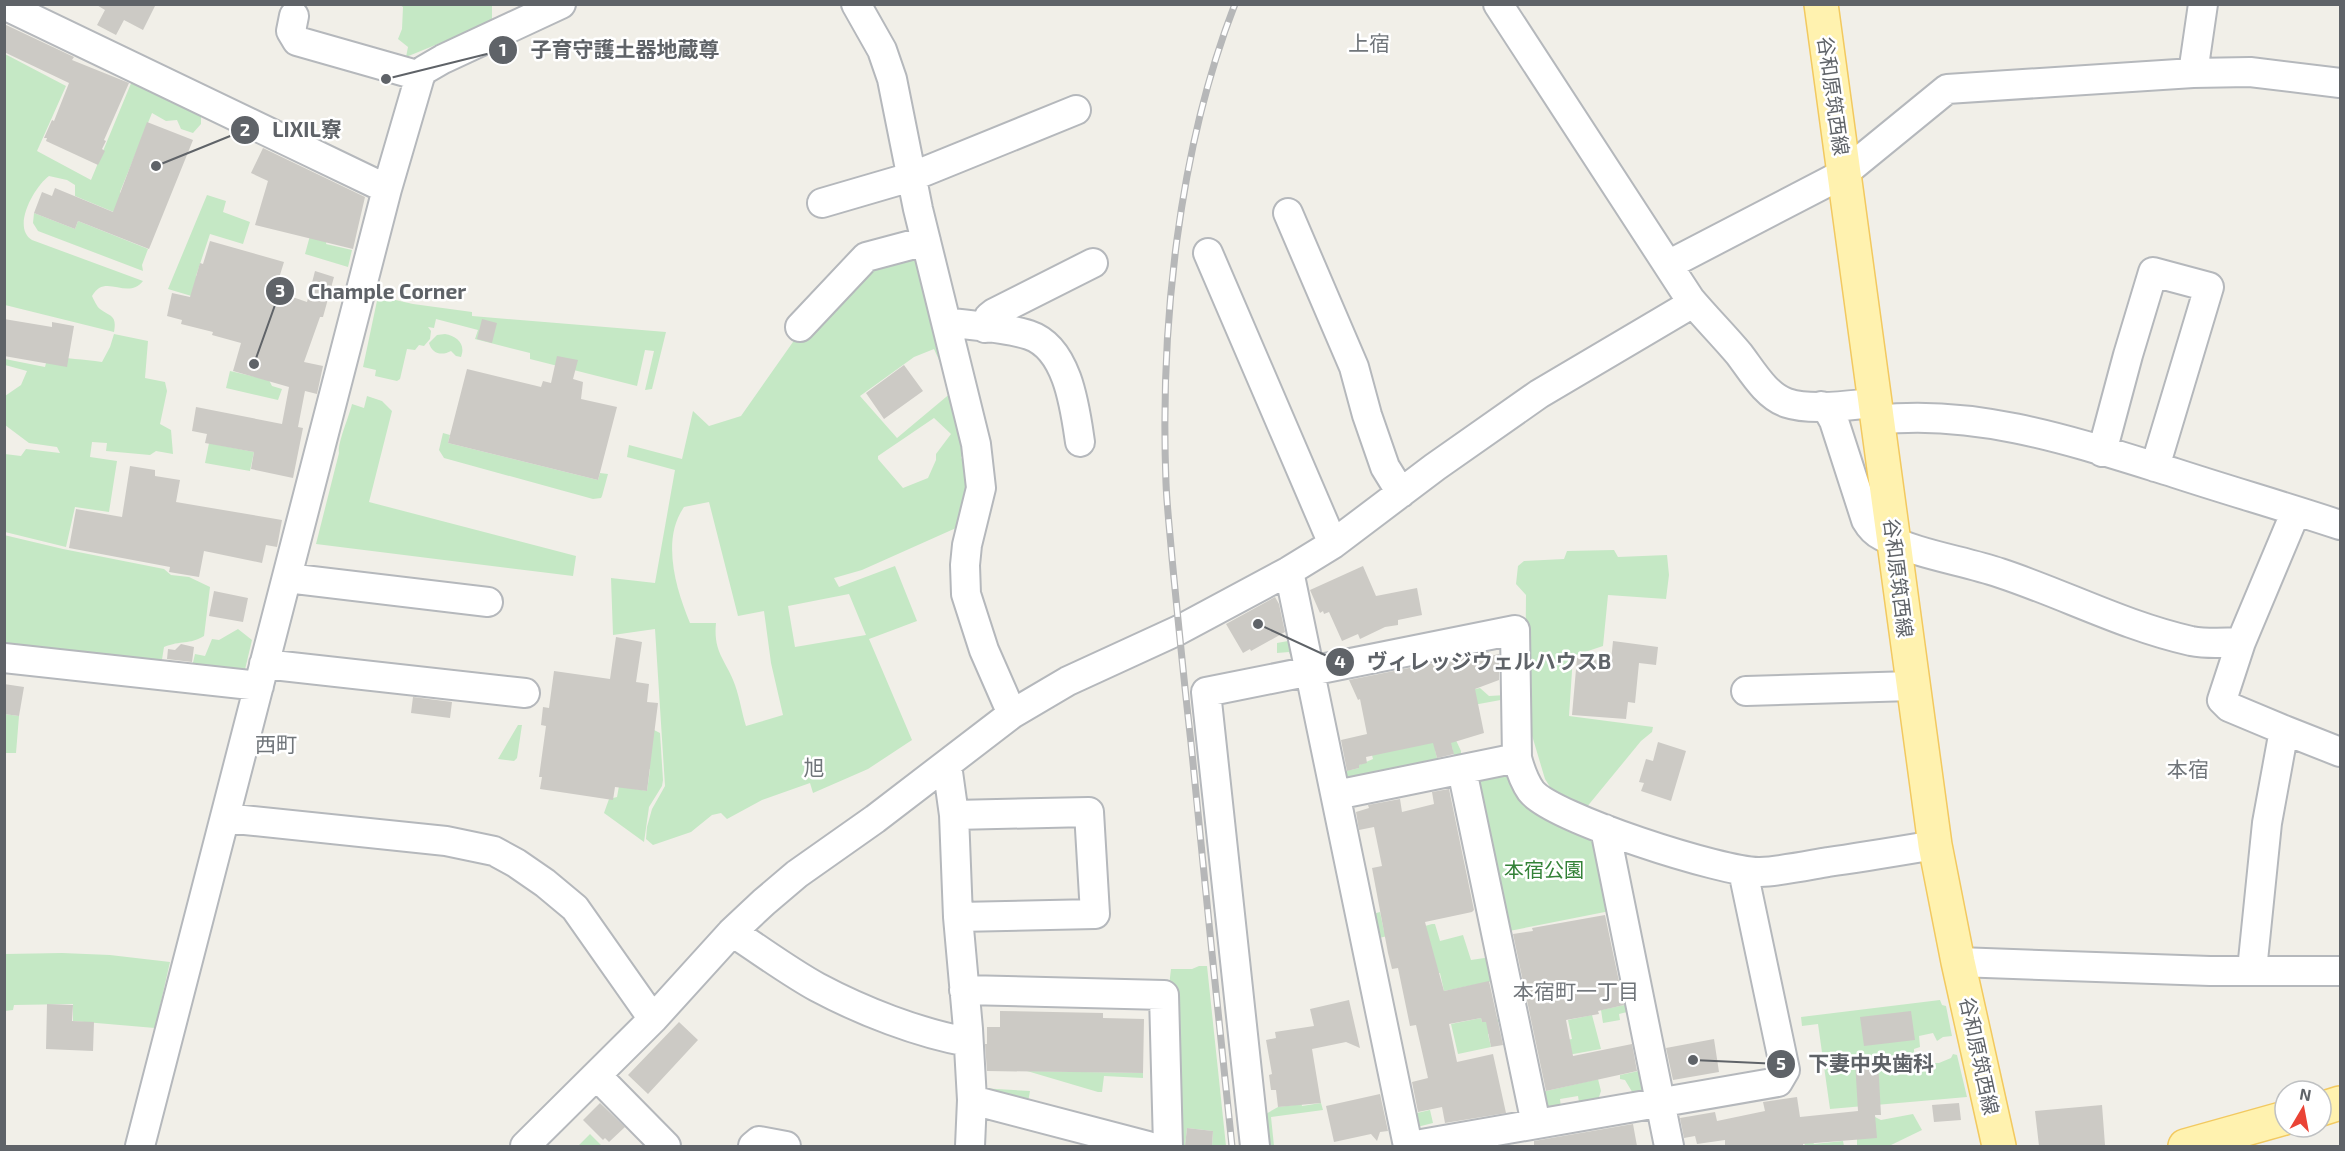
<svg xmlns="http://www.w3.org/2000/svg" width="2345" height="1151" font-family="'Exo 2','Noto Sans JP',sans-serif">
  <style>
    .green { fill: #c5e8c5; fill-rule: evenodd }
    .building { fill: #cccac5 }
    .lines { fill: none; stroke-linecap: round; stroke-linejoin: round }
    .minor-casing { stroke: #b5b8bc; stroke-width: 32 }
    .major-casing { stroke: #f2c960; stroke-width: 36 }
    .minor { stroke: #fff; stroke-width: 28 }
    .major { stroke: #fff2af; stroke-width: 33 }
    .rail-casing { stroke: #b6b7b8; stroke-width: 7 }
    .rail { stroke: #fff; stroke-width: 4.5; stroke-dasharray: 14; stroke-linecap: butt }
    .labels { text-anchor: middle; stroke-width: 5; stroke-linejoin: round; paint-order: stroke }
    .street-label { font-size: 20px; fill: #5f6368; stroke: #fff }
    .park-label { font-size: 20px; fill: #348238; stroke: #fff }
    .neighbourhood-label { font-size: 21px; fill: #70757a; stroke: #fff }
    .leader { fill: none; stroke: #5f6368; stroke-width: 2 }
    .callout-dot { fill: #5f6368; stroke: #fff; stroke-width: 2 }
    .mark-label { font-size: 18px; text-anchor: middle; font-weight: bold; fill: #fff }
    .callout-label { font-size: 21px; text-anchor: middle; font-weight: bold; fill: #5f6368; stroke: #fff; stroke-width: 5; stroke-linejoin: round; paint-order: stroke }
  </style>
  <rect width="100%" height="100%" fill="#f1efe8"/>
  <path class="green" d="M400 5 492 4V22L406 57 408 47 398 39 402 29 403 7Z
    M5 54 66 86 37 151 91 180 132 81 201 115V124L193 133 181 129 177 120 166 121 152 113 120 192 128 218 75 196V185L67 180 49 176C35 186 11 227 32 240L143 281C127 301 105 272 92 296 94 300 97 307 100 309 111 317 117 315 114 332L5 305Z
    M207 195 226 201 223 212 250 222 243 244 210 234 196 276 257 281 283 290 272 320 168 289Z
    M34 213 75 229 78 221 148 249 142 265 143 271 38 231 33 223Z
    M314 221 330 225 326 244 352 250 348 267 305 254Z
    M915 250 944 371 934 349 914 357 860 396 897 438 958 387 969 452 961 457 964 464H971L965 524 862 570 834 578 839 587 895 566 917 621 869 639 912 740 868 769 813 793 810 783 762 800 727 819 721 813 712 815 691 832 653 845 646 839 647 827 652 809 665 786 655 629 613 635 611 578 655 583 675 470 627 457 629 445 682 459 693 411 709 426 741 416 800 332 864 265ZM934 418 951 434 936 454V460L928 478 903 488 878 459V456ZM709 502 738 616 764 611 771 663 783 715 746 726C742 714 740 699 735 685 726 660 713 653 716 623H690C676 589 661 540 684 507ZM849 594 866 635 795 647 788 606Z
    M378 296 413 304 472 312V316L666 332 652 389 645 390 654 351 645 350 637 386 530 359V353L475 339 478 330 436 319 434 328 428 327 431 331 430 339 424 346 419 345 415 350 407 349 400 379 397 381 375 376 376 370 363 367Z
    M114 334 148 341 145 378 165 382 167 391 160 424 171 430 173 454 156 451 150 455 106 451 107 443 92 442 90 457 117 461 109 512 75 507 66 547 5 532V454L21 456 26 449 60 453 57 447 29 443 5 425V396L21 385 27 371 5 365V359L45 367 48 355C67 359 83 359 102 362L110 347Z
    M445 334C457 336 466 344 461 357L456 356 451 351C442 356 432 354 429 343L437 335Z
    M230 371 269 380 272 386 282 389 278 400 226 388Z
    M367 396 382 401 392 411 369 502 576 556 573 576 316 544 339 453C337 444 349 417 352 404L364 408Z
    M443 433 450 435 448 443 598 480 600 473 608 474 602 496 601 498 593 499 444 458 439 450Z
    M209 443 254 452 250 471 205 463Z
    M4 535 63 549 164 569 171 575 189 577 210 587 204 636C189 645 181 640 164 647L161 666 5 652Z
    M1614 550 1618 557 1667 555 1669 575 1666 599 1608 595 1603 646 1573 656 1569 716 1653 727 1652 732 1641 741 1586 808 1557 798 1545 779 1528 722 1525 700 1526 595 1516 584 1518 566 1524 561 1564 559 1567 551Z
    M238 629 252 640 243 678 191 671 195 654 205 656 212 639 219 640Z
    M1293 636 1297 637 1293 663 1289 652 1277 653V643L1288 641Z
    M1480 688 1489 696 1506 695V699L1457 708 1455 694Z
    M4 714 19 716 16 753H5Z
    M518 725H522L517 758 514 761 498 759Z
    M654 730 660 733 663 780 662 786 649 807 644 842 604 813 609 799 617 797 619 786 647 791 650 769 630 765Z
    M1454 736 1461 751V756L1455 761 1452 747 1435 750 1438 762 1408 772 1406 766 1376 772 1378 780 1353 785 1337 773 1359 768V765L1373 759 1372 755Z
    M1506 771 1595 833 1615 910 1504 932 1477 782 1482 775Z
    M1380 912 1384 931H1386L1388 936 1374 939 1369 915Z
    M1432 924H1435L1440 941 1463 935 1471 960 1491 957 1498 980 1444 991 1440 973 1431 975 1415 929Z
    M62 953 110 955 170 962 155 1028 73 1021V1004L14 1005 13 1010 5 1011V954Z
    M1199 966H1207L1226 1146H1212L1213 1131 1187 1128 1185 1146H1175L1169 986 1171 969H1192Z
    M1940 1000 1942 1005 1946 1006 1952 1036 1943 1037 1937 1041 1933 1033 1919 1036 1920 1047 1914 1049V1063H1939L1951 1058 1953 1054 1957 1055 1967 1097 1830 1109 1818 1024 1802 1026 1801 1017Z
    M1629 1004 1631 1011 1619 1014 1620 1020 1603 1023 1601 1010Z
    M1592 1015 1601 1049 1546 1059 1542 1045 1572 1039 1568 1020Z
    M1481 1018 1482 1022 1506 1018V1020L1498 1022 1499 1031 1488 1034 1491 1047 1458 1054 1451 1024Z
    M1648 1069 1652 1087 1637 1100 1625 1080 1620 1079V1075Z
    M1027 1071 1143 1073V1078L1104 1076 1102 1092H1098Z
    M1598 1079 1601 1091 1597 1103 1580 1108 1578 1096 1560 1099 1561 1108H1541L1542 1092Z
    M980 1088 1030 1091 1027 1108Z
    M1411 1088 1417 1113 1430 1110 1433 1123 1413 1128 1404 1090Z
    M1299 1091 1302 1106 1321 1103 1323 1110 1271 1117 1274 1146H1259L1257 1119 1278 1107 1294 1105Z
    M1913 1114 1922 1130 1889 1146H1805L1804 1141 1812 1140 1814 1144 1843 1141 1844 1146 1857 1145V1139L1875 1117 1881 1120Z
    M590 1134 602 1146H578Z"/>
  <path class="building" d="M95 4H156L143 30 124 20 116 35 97 25 105 10Z
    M4 24 74 57 72 60 129 83 104 140 106 141 102 149 105 151 98 165 46 141 47 138H44L52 120 54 121 69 83 4 52Z
    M147 122 193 140 149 249 78 221 75 229 34 213 42 192 52 196 55 188 113 212Z
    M263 148 365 197 353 249 255 225 268 181 251 173Z
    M210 241 284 262 275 291 307 302 315 271 334 277 323 317H320L304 362 323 366 317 394 305 391 298 427 303 428 293 478 251 469 254 452 205 443 207 434 192 431 196 407 282 424 289 387 233 371 241 343 212 335 213 332 181 324 182 320 167 316 172 293 190 297 200 263 203 264Z
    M4 319 52 327V322L74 326 67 367 4 356Z
    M482 319 497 323 492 343 477 339Z
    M557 356 578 360 573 379 583 382 581 399 617 407 598 480 448 443 467 369 541 387 543 381 551 383Z
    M904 365 923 391 884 419 866 393Z
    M130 466 155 470V476L180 480 176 502 282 520 277 547 266 545 262 563 204 551 199 577 169 572 170 567 69 548 76 509 122 517Z
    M1363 566 1376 596 1417 588 1422 615 1398 620V625L1385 627 1360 639 1358 634 1342 641 1329 612 1324 614 1323 611 1320 613 1310 590Z
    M214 591 248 598 243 622 209 616Z
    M1275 597 1279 604 1285 632 1251 651 1250 649 1243 653 1226 624Z
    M616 637 642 642 636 682 649 684 647 702 658 703 647 791 615 787 613 800 540 789 542 777H539L546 726 541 725 543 707 549 708 554 671 610 679Z
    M1613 641 1658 647 1656 665 1639 663 1635 703 1628 702 1626 719 1572 715 1577 658 1611 661Z
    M181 644 194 647 192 662 167 659 168 649 175 650Z
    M1489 652 1490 656 1499 654V680L1475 689 1484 733 1451 743 1454 754 1437 758 1433 743 1366 757 1367 763 1359 765V768L1347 771 1341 740 1367 734 1360 699 1358 700 1349 680Z
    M4 684 24 687 19 716 4 714Z
    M413 697 452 702 450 718 411 713Z
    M1658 742 1686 751 1671 801 1641 791 1644 783 1639 782 1646 759 1653 761Z
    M1449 789 1474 910 1472 912 1425 922 1444 991 1489 981 1503 1045 1491 1047 1486 1022H1482L1481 1018 1449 1024 1457 1062 1493 1054 1506 1113 1445 1123 1442 1107 1418 1112 1412 1082 1428 1078 1416 1025 1410 1026 1398 968 1392 969 1388 953 1372 868 1382 866 1374 827 1359 830 1356 812 1369 808 1368 805 1400 799 1402 812 1434 804 1432 792Z
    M1605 915 1624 1005 1598 1011 1599 1014 1566 1020 1573 1056 1632 1044 1637 1071 1546 1091 1513 934 1533 931 1532 928Z
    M1349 1000 1360 1048 1346 1042 1312 1049 1321 1103 1278 1107 1276 1090H1271L1269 1075 1272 1074 1266 1040 1276 1038 1275 1032 1314 1026 1310 1009Z
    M47 1004 73 1005 72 1021 94 1022 93 1051 46 1049Z
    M1000 1011 1103 1013V1018L1144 1019 1143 1073 987 1071 985 1044H987V1027H1000Z
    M1911 1011 1915 1040 1864 1046 1860 1017Z
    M679 1022 698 1040 648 1094 628 1075Z
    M1714 1039 1719 1072 1673 1080 1666 1048Z
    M1878 1060 1881 1115H1875L1877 1138 1803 1144V1146H1725V1140L1697 1144 1695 1136 1684 1138 1680 1118 1715 1112 1717 1121 1765 1111 1763 1102 1797 1097 1800 1117 1858 1111 1855 1061Z
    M1380 1094 1388 1131 1380 1132 1377 1141 1371 1134 1334 1142 1326 1106Z
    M600 1103 625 1127 609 1142 605 1138 603 1140 583 1120Z
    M1959 1103 1961 1120 1934 1122 1932 1105Z
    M2102 1105 2105 1145 2039 1146 2035 1111Z
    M1633 1124 1637 1146H1534V1141Z
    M1187 1128 1213 1131 1212 1146H1185Z"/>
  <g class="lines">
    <g class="minor-casing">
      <path id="minor" d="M856 4 882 50 892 79 918 209 976 444 981 488 967 545 965 565 966 594 984 650 1012 714
        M1498 4 1690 299C1706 318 1723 335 1739 354 1752 371 1766 396 1787 403 1811 411 1850 405 1875 403
        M4 5 387 189
        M294 16 291 31 297 41 420 76
        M2193 73 2203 4
        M822 203 911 177 1076 110
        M1288 213 1354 367 1367 415 1385 467 1401 493
        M1208 253 1333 544
        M1668 265 1843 174 1947 89 2193 73 2250 72 2340 83
        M947 322C972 326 1005 327 1029 335 1068 348 1075 408 1080 442
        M800 327 866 257 926 241
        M985 328 989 317 994 313 1093 263
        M1821 406 1829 412 1834 421 1866 520C1870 527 1874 532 1882 536 1918 555 1962 560 2000 573 2064 594 2124 626 2191 641 2207 644 2224 643 2241 642L2296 511
        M1877 420C1978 408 2081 444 2175 473 2230 491 2286 507 2340 525
        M2102 452 2128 355 2153 272 2209 287 2155 467
        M1289 571 1408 1146
        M287 578 488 602
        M2241 642 2222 700 2229 707 2284 730
        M4 658 259 686
        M264 664 525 693
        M1746 691 1912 686
        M947 765 954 815 958 917 968 1029 972 1100 970 1146
        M1462 770 1536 1124
        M1336 795 1517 758
        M954 815 1089 812 1095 914 958 917
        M225 818 446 841 494 851 516 863 545 883 575 908 653 1019
        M1605 829 1669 1146
        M732 932C760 950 788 971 817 987 862 1011 918 1033 968 1042
        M1958 962 2210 971H2340
        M2252 970 2267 823 2284 730 2340 752
        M964 990 1164 995 1168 1146
        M597 1076 666 1146
        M972 1100 1148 1146
        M140 1146 387 189 420 76 424 70 443 59 561 4
        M525 1146 653 1019 732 932 764 902 797 874 875 819 1012 714 1068 681 1179 630 1289 571 1333 544 1435 467 1539 394 1693 303
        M753 1146 759 1141 786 1146
        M1255 1146 1206 692 1515 630 1517 758C1520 769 1524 781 1531 791 1552 818 1724 873 1760 872 1782 871 1805 866 1828 862 1864 857 1899 851 1935 845
        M1410 1146 1778 1082 1785 1070 1743 871"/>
    </g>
    <g class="major-casing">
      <path id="major" d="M1821 4 1935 845 1958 962 1999 1146
        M2321 1109 2340 1103
        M2185 1146 2285 1118"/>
    </g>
    <use href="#minor" class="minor"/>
    <use href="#major" class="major"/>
    <g class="rail-casing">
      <path id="rail" d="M1232 1146C1218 1012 1204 877 1191 743 1184 681 1178 620 1172 558 1170 533 1167 508 1166 483 1160 328 1178 150 1235 4"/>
    </g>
    <use href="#rail" class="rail"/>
  </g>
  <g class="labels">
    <g class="street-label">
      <text transform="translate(1833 96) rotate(82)" y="7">谷和原筑西線</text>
      <text transform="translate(1898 578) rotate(83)" y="7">谷和原筑西線</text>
      <text transform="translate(1979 1056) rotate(78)" y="7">谷和原筑西線</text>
    </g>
    <g class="park-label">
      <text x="1544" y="877">本宿公園</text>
    </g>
    <g class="neighbourhood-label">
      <text x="1369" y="51">上宿</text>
      <text x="276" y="752">西町</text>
      <text x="814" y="775">旭</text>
      <text x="2188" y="777">本宿</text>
      <text x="1576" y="999">本宿町一丁目</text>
    </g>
  </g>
  <path class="leader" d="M386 79L503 50M156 166L245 130M254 364L280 291M1258 624L1340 662M1693 1060L1781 1064"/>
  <g class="callout-dot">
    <circle cx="386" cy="79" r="6"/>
    <circle cx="156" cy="166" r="6"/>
    <circle cx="254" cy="364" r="6"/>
    <circle cx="1258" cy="624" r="6"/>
    <circle cx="1693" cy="1060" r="6"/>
    <circle cx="503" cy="50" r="15"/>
    <circle cx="245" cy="130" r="15"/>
    <circle cx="280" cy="291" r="15"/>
    <circle cx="1340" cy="662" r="15"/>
    <circle cx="1781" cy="1064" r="15"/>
  </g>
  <g class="mark-label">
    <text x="503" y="56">1</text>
    <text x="245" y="136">2</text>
    <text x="280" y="297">3</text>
    <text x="1340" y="668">4</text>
    <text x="1781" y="1070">5</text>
  </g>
  <g class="callout-label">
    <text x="625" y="57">子育守護土器地蔵尊</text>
    <text x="307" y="137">LIXIL寮</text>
    <text x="387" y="299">Chample Corner</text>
    <text x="1489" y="669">ヴィレッジウェルハウスB</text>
    <text x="1871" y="1071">下妻中央歯科</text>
  </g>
  <rect width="2345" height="1151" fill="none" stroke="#5f6368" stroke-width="12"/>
  <g transform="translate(2303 1109) rotate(10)"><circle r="28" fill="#ffffff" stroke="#bfc1c3" stroke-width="1.5"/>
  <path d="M0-4.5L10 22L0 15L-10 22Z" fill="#ea4335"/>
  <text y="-9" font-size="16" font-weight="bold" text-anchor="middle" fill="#5f6368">N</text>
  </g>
</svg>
